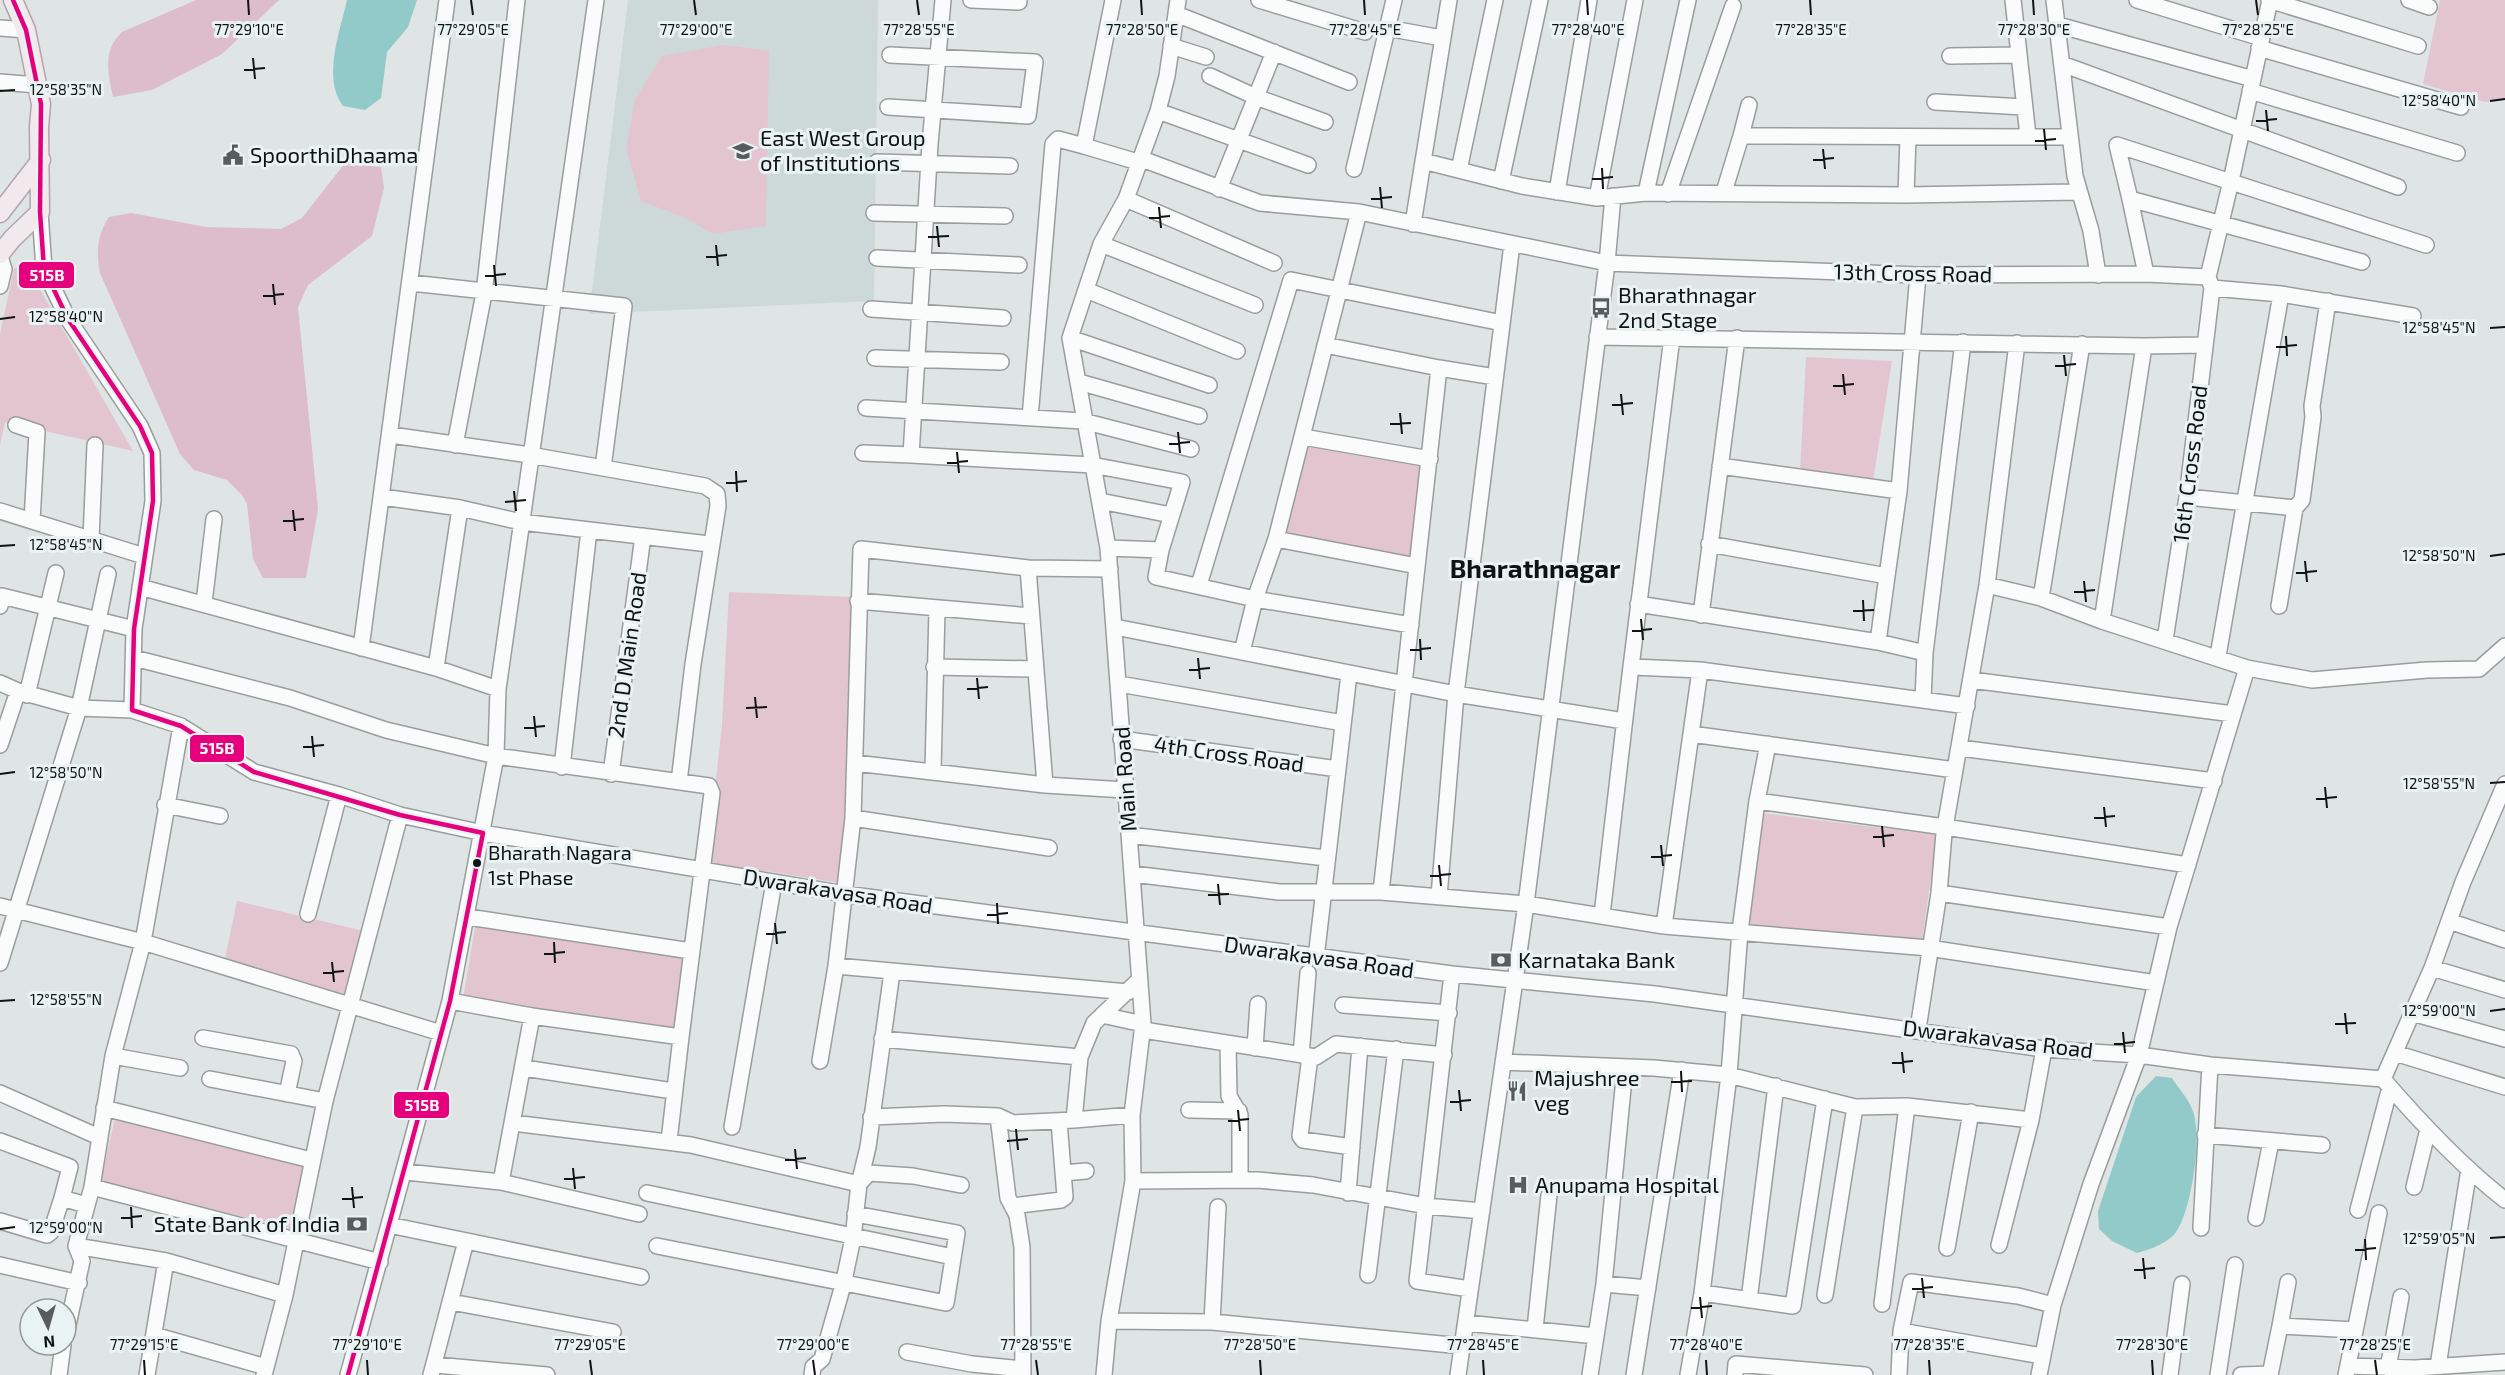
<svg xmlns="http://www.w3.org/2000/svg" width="2505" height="1375" font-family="'Exo 2',sans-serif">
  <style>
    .built { fill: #cdd9d9 }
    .green { fill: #e3c5d0 }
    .forest { fill: #ddbdc9 }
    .water { fill: #91cac8 }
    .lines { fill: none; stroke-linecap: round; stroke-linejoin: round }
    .minor-casing { stroke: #9a9d9d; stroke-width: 18 }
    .major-casing { stroke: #b3a5ac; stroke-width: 21 }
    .minor { stroke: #fafbfb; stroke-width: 15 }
    .major { stroke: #f1e9ec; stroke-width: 18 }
    .bus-1-casing { stroke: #eaf3f3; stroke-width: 9 }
    .bus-1 { stroke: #e5007d; stroke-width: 4.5 }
    .ticks { fill: none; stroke: #101313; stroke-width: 2 }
    .bus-dot { fill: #101313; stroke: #eaf3f3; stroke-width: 2 }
    .labels { text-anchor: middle; stroke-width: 6; stroke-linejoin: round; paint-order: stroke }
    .bus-label { font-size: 20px; fill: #101313; stroke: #eaf3f3; text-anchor: start }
    .poi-label { font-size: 22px; fill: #101313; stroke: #eaf3f3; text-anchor: start }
    .street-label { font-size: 22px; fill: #101313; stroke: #eaf3f3 }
    .quarter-label { font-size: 26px; font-weight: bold; fill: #101313; stroke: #eaf3f3 }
    .ticks-label { font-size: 15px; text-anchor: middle; fill: #101313; stroke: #eaf3f3; stroke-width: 6; stroke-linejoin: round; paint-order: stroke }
    .line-badge { stroke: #eaf3f3; stroke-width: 2 }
    .badge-label { font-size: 16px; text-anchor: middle; font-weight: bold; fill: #fff }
  </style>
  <rect width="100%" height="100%" fill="#dfe4e4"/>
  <path class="built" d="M628 0H878L874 301 589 314Z"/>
  <path class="green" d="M2440 0H2505V100L2485 102 2423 84Z
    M723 45 769 51 766 226 713 234 683 217 641 201 626 149 635 99 662 56Z
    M19 267H27L133 451 5 422 0 445V334L14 269Z
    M1806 357 1892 361 1873 481 1800 472Z
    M1308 447 1424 467 1412 558 1283 535Z
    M729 592 852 597 850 734 841 883 707 862 722 725Z
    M1763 813 1937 835 1922 941 1748 926Z
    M237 901 364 931 348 999 224 963Z
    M476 922 690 957 676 1041 462 1005Z
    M115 1118 311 1163 296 1229 100 1184Z"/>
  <path class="forest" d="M196 0H279L222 54 152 90 113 97C108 73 102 51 122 32Z
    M345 163 381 167 384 188 372 236 308 285 298 307 318 509 306 578H263L253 559 247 504 242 495 227 480 194 470 180 454 100 273C96 252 97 235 109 217L131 213 206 227 281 229 302 218Z"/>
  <path class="water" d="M347 0H417L408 27 387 52 381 98 365 110 343 106C322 79 340 31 347 0Z
    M2156 1076 2172 1078C2178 1088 2188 1098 2192 1109 2203 1133 2192 1204 2179 1227 2172 1242 2152 1249 2137 1253L2112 1241 2099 1229 2098 1211 2136 1097Z"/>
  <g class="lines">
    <g class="minor-casing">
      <path id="minor" d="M943 0 930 144 911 455 1092 465 1182 482 1161 550 1156 577 1255 599 1411 625
        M971 0 1019 2
        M1113 0 1084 146 1141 163
        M1259 0 1365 32
        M2013 0 2028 136
        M2054 0 2075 176 2091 231 2098 275
        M2137 0 2261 38
        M2269 0 2418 46
        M2409 0 2429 7
        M1176 14 1349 82
        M2058 25 2253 79
        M0 28 26 30
        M1387 28 1442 38
        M1171 46 1206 57
        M2259 48 2461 107
        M1950 56 2019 55
        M2062 64 2398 187
        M1210 76 1256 97 1325 122
        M0 82 37 85
        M2250 91 2457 153
        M1935 102 2024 107
        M888 107 1028 116 1035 62 890 55
        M1158 111 1308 165
        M1741 136 1749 105
        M1142 159 1260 203 1359 212 1607 263 1918 275 2146 274 2208 277 2212 288 2187 497 2165 640
        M1423 161 1522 186 1597 198 1646 193 1906 195 2078 192
        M877 162 1010 166
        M1354 169 1394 0
        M1459 170 1495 0
        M1501 181 1540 0
        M1219 189 1274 52
        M1557 192 1589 0
        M1724 192 1741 136 2070 137
        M1646 193 1688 0
        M1668 194 1733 6
        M1906 195 1908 137
        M1597 198 1635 0
        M1126 199 1274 263
        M2130 199 2117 145 2426 245
        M40 212 44 269 68 319 140 426 152 453 153 501 134 629 132 710 181 726 254 772 339 795 400 815 483 833 845 894 1452 974 1655 994 2044 1049 2139 1055 2210 1065 2383 1079C2420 1122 2460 1165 2505 1200
        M874 213 1005 216
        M1413 224 1449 0
        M1101 244 1255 305
        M0 257 4 269 0 286
        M877 258 1019 265
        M2146 274 2130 199 2362 262
        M2208 277 2231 181 2270 0
        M411 283 624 306 603 468
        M2212 288 2281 294 2413 316
        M1086 290 1237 351
        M871 309 1003 318
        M1597 337 2144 346 2204 345
        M1070 338 1209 385
        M1325 345 1439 368 1381 892
        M875 358 1001 362
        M1439 368 1495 377
        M1079 382 1199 416
        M866 408 1083 421 1191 449
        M1030 418 1053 144 1058 139 1084 146
        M16 425 37 432 32 521
        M391 435 530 455 705 486 717 494 718 506 693 664 679 782
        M1303 437 1430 459
        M455 445 484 293 517 0
        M863 453 911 455
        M1720 466 1899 491
        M382 497 460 508 521 522 709 544
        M2187 497 2295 508 2302 500 2313 417 2312 406 2328 301
        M1100 501 1171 515
        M0 511 144 556
        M91 539 95 445
        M1276 539 1417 566
        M1709 544 1887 576 1899 491 1918 275
        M1108 548 1161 550
        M1028 568 1045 785
        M1199 585 1291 280 1502 323
        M1987 585 2041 598 2102 621 2247 668 2169 927 2139 1055 2091 1184 2053 1305 2039 1375
        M140 587 436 668 498 689
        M2041 598 2082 344
        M858 601 1031 616
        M204 603 214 519
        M1638 604 1878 642 1887 576
        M0 606 2 596 134 629
        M2279 606 2295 508
        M1701 615 1737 338
        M2102 621 2144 346
        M1115 627 1456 694 1624 721
        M1878 642 1925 653
        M361 648 447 0
        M1242 652 1255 599 1276 539 1359 212
        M2218 656 2281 294
        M134 658 290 698 386 730 496 756 709 786 712 793 681 1037 532 1016 450 1001
        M934 667 1035 669
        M1633 667 1700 670 1967 706
        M436 668 460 508
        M2247 668 2312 680 2427 670 2479 669 2505 646
        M1971 680 2233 714
        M0 683 18 691
        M1119 684 1343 723
        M27 695 56 573
        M1923 700 1925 653 1963 342
        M1691 734 1955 770
        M1121 739 1338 769
        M0 745 18 691 79 708 132 710
        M1960 748 2214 781
        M855 763 1045 785 1125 790
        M562 767 589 530
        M933 770 937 609
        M611 774 643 536
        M2505 784 2463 882 2432 968 2505 990
        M1757 801 1945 827 2188 865
        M165 805 220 816
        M853 818 1049 848
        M1129 835 1326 858
        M1133 874 1279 892H1381L1526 904 1664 926 1929 948 2156 983
        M1939 893 2169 927
        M1439 896 1456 694 1512 244
        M0 906 143 942 441 1033
        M308 914 339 795
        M1602 915C1624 722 1647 530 1672 337
        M468 917 691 951
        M2449 921 2505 940
        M1664 926 1700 670
        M1316 958 1349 674
        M0 963 79 708 108 574
        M836 966 1128 992
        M1452 974 1417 1281 1470 1289
        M1343 1005 1449 1013
        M2412 1013 2505 1039
        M1102 1015 1143 1024
        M1918 1029 1939 893 1944 833 1987 585 2017 343
        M1143 1030 1316 1057 1336 1044 1444 1055
        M203 1038 291 1054 294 1061 287 1094
        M882 1039 1080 1057
        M1228 1044 1229 1096 1240 1115V1180
        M1255 1048 1258 1004
        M2395 1053 2505 1087
        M1301 1055 1308 973
        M113 1056 180 1068
        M1310 1056 1300 1136 1303 1140 1352 1147
        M820 1061 836 966 853 818 861 549 1028 568 1110 569
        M1503 1062 1654 1068 1729 1075 1855 1107 1907 1106 2031 1120 2044 1049
        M524 1068 673 1091
        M210 1079 325 1101
        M2383 1079 2432 968
        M0 1093 99 1137
        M104 1108 311 1160
        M1189 1110 1239 1111
        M871 1117 944 1114 998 1116
        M1074 1120 1132 1115
        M513 1123 691 1145 859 1184 868 1147 892 972
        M732 1127 774 882
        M2205 1135 2322 1145
        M0 1141 70 1167 62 1198 86 1205
        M669 1141 681 1037
        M406 1172 501 1182 639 1214
        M1063 1173 1086 1171
        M1133 1181 1257 1180 1313 1185 1426 1206 1482 1211
        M501 1182 532 1016
        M92 1187 380 1262
        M2414 1187 2428 1129
        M647 1193 953 1257
        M1348 1193 1360 1046
        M1012 1206 1061 1200 1065 1197 1059 1121
        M2358 1210 2390 1087
        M2256 1218 2271 1141
        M0 1221 47 1235 51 1232 62 1198
        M389 1225 641 1277
        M2201 1228 2210 1065
        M1999 1245 2031 1120
        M76 1246 166 1261 285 1295
        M657 1246 946 1303 957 1233 855 1214
        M1947 1248 1971 1112
        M0 1265 79 1283
        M1368 1275 1396 1049
        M2288 1282 2280 1326 2355 1330
        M1604 1284 1648 1288
        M1702 1293 1793 1306 1825 1099
        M1825 1295 1855 1107
        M1749 1300 1776 1086
        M451 1302 613 1332
        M1882 1304 1907 1106
        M1109 1321 1133 1181 1132 1115 1143 1024 1108 548 1070 338 1101 244 1126 199 1158 111 1167 76 1178 0
        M1212 1322 1218 1207
        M1466 1323 1596 1336 1604 1284 1625 1068
        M1535 1329 1549 1195
        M1901 1331 2042 1356
        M66 1334 82 1261 76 1246 92 1187 113 1056 143 942 181 726
        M154 1335 266 1367
        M907 1352 972 1364 1023 1369
        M435 1365 547 1375
        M2348 1366 2415 1368 2505 1362
        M2438 1366 2469 1169
        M2388 1368 2401 1297
        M59 1375 63 1345
        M147 1375 166 1261
        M264 1375 285 1295 325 1101 400 815
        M348 1375 450 1001 496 756 498 689 596 0
        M431 1375 466 1241
        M812 1375 813 1367 822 1359 843 1285 853 1238 859 1184 869 1173 913 1176 961 1185
        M1023 1375 1022 1247 1017 1215 1008 1198 998 1116 1013 1123 1074 1120 1080 1057 1094 1023 1139 980
        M1104 1375 1109 1321 1212 1322 1462 1346
        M1458 1375 1526 904 1607 263 1613 196
        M1590 1375 1596 1336
        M1634 1375 1682 1070
        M1688 1375 1702 1293 1729 1075 1740 931 1757 801 1768 744
        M1735 1375 1736 1364 1865 1375
        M1899 1375 1901 1331 1911 1282 2018 1296 2053 1305
        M2170 1375 2182 1284
        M2218 1375 2235 1265
        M2241 1375 2270 1374
        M2270 1375 2280 1326
        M2346 1375 2379 1213"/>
    </g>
    <g class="major-casing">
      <path id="major" d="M0 213 41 160
        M0 254 12 239 40 212 39 127 41 104 26 30 13 0"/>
    </g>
    <use href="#minor" class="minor"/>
    <use href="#major" class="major"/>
    <g class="bus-1-casing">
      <path id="bus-1" d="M13 0 26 30 41 104 40 212 44 269 68 319 140 426 152 453 153 501 134 629 132 710 181 726 254 772 400 815 483 833 450 1001 348 1375"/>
    </g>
    <use href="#bus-1" class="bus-1"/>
  </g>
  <path class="ticks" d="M248 0 249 15M471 0 473 15M694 0 696 15M917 0 919 15M1141 0 1142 15M1364 0 1365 15M1587 0 1588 15M1810 0 1811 15M2033 0 2034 15M2256 0 2258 15M253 58 255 79M244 70 265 68M0 91 15 90M2490 101 2505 99M2266 110 2268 131M2256 121 2277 119M2044 129 2046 150M2035 141 2056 139M1823 149 1825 169M1813 160 1834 158M1602 168 1603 189M1592 179 1613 177M1380 187 1382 208M1371 199 1392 197M1159 207 1161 228M1149 218 1170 216M937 226 939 247M928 237 949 236M716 245 718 266M706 257 727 255M494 265 496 286M485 276 506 274M273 284 275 305M263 296 284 294M0 319 15 317M2490 328 2505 327M2286 336 2287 356M2276 347 2297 345M2064 355 2066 376M2055 366 2076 364M1843 374 1845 395M1833 386 1854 384M1621 394 1623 415M1612 405 1633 403M1400 413 1402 434M1390 424 1411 423M1178 432 1180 453M1169 444 1190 442M957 452 959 473M947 463 968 461M736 471 737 492M726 483 747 481M514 491 516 511M505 502 526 500M293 510 295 531M283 521 304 519M0 546 15 545M2490 556 2505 554M2305 561 2307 582M2296 573 2317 571M2084 581 2086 602M2074 592 2095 590M1863 600 1864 621M1853 611 1874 610M1641 619 1643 640M1632 631 1652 629M1420 639 1421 660M1410 650 1431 648M1198 658 1200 679M1189 670 1210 668M977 678 979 699M967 689 988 687M755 697 757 718M746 708 767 707M534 716 536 737M524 728 545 726M312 736 314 757M303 747 324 745M0 774 15 772M2490 783 2505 782M2325 787 2327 808M2316 799 2337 797M2104 807 2106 827M2094 818 2115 816M1882 826 1884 847M1873 837 1894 835M1661 845 1663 866M1651 857 1672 855M1439 865 1441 886M1430 876 1451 874M1218 884 1220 905M1208 895 1229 894M997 903 998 924M987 915 1008 913M775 923 777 944M766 934 786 932M554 942 555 963M544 954 565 952M332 962 334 982M323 973 344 971M0 1001 15 1000M2490 1011 2505 1009M2345 1013 2347 1034M2335 1024 2356 1023M2123 1032 2125 1053M2114 1044 2135 1042M1902 1052 1904 1073M1892 1063 1913 1061M1681 1071 1682 1092M1671 1082 1692 1081M1459 1090 1461 1111M1450 1102 1471 1100M1238 1110 1240 1131M1228 1121 1249 1119M1016 1129 1018 1150M1007 1141 1028 1139M795 1149 797 1169M785 1160 806 1158M573 1168 575 1189M564 1179 585 1177M352 1187 354 1208M342 1199 363 1197M131 1207 132 1228M121 1218 142 1216M0 1229 15 1227M2490 1238 2505 1237M2365 1239 2366 1260M2355 1250 2376 1248M2143 1258 2145 1279M2134 1270 2155 1268M1922 1278 1924 1298M1912 1289 1933 1287M1700 1297 1702 1318M1691 1308 1712 1306M144 1360 145 1375M367 1360 368 1375M590 1360 592 1375M813 1360 815 1375M1036 1360 1038 1375M1260 1360 1261 1375M1483 1360 1484 1375M1706 1360 1707 1375M1929 1360 1930 1375M2152 1360 2153 1375M2375 1360 2377 1375"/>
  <defs>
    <g id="university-bare" transform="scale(1.62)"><path d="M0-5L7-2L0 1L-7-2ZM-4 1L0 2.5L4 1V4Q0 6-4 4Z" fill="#585c5c" stroke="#eaf3f3" stroke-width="2.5" paint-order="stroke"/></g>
    <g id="civic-bare" transform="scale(1.62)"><path d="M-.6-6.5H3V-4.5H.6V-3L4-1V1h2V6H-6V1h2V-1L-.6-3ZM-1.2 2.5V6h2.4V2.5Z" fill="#585c5c" stroke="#eaf3f3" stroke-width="2.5" paint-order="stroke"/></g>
    <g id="bus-bare" transform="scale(1.62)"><path d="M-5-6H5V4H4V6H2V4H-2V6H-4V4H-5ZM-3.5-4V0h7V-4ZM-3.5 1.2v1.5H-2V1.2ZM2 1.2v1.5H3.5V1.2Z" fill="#585c5c" stroke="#eaf3f3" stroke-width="2.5" paint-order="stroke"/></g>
    <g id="bank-bare" transform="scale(1.62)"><path d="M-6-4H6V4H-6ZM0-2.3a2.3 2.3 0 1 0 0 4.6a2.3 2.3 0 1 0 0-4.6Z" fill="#585c5c" stroke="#eaf3f3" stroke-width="2.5" paint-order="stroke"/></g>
    <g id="restaurant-bare" transform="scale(1.62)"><path d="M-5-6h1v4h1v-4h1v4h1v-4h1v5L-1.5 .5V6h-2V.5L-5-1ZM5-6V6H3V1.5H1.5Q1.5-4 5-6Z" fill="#585c5c" stroke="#eaf3f3" stroke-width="2.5" paint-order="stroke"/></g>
    <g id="hospital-bare" transform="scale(1.62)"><path d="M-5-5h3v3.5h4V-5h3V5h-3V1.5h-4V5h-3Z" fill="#585c5c" stroke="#eaf3f3" stroke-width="2.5" paint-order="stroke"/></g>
  </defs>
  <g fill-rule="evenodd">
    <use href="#university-bare" x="743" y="151"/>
    <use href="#civic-bare" x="233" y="155"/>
    <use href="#bus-bare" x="1601" y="308"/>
    <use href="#bank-bare" x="1501" y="960"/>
    <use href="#restaurant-bare" x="1517" y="1091"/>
    <use href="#hospital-bare" x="1518" y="1185"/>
    <use href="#bank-bare" x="357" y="1224"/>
  </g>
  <circle class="bus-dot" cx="477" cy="863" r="5"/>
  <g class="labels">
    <g class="bus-label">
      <text x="488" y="860">Bharath Nagara<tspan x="488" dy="25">1st Phase</tspan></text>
    </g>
    <g class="poi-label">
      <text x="760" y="146">East West Group<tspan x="760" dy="25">of Institutions</tspan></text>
      <text x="250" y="163">SpoorthiDhaama</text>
      <text x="1618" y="303">Bharathnagar<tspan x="1618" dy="25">2nd Stage</tspan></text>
      <text x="1518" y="968">Karnataka Bank</text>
      <text x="1534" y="1086">Majushree<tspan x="1534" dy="25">veg</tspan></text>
      <text x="1535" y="1193">Anupama Hospital</text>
      <text x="340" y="1232" text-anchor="end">State Bank of India</text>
    </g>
    <g class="street-label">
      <text transform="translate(1913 273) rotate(1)" y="8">13th Cross Road</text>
      <text transform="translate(2190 464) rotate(-83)" y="8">16th Cross Road</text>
      <text transform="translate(627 655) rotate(-82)" y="8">2nd D Main Road</text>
      <text transform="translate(1229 754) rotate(8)" y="8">4th Cross Road</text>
      <text transform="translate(1125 779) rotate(-94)" y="8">Main Road</text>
      <text transform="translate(838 891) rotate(9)" y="8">Dwarakavasa Road</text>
      <text transform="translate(1319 957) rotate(8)" y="8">Dwarakavasa Road</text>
      <text transform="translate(1998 1039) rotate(7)" y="8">Dwarakavasa Road</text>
    </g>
    <g class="quarter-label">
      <text x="1535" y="578">Bharathnagar</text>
    </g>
  </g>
  <g class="ticks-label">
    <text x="249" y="35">77°29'10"E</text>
    <text x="473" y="35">77°29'05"E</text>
    <text x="696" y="35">77°29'00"E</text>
    <text x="919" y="35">77°28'55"E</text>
    <text x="1142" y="35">77°28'50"E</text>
    <text x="1365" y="35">77°28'45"E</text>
    <text x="1588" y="35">77°28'40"E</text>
    <text x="1811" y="35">77°28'35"E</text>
    <text x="2034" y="35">77°28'30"E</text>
    <text x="2258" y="35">77°28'25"E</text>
    <text x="66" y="95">12°58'35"N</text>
    <text x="2439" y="106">12°58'40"N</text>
    <text x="66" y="322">12°58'40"N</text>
    <text x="2439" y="333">12°58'45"N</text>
    <text x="66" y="550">12°58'45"N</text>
    <text x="2439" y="561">12°58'50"N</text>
    <text x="66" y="778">12°58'50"N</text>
    <text x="2439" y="789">12°58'55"N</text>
    <text x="66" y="1005">12°58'55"N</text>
    <text x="2439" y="1016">12°59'00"N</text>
    <text x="66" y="1233">12°59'00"N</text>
    <text x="2439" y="1244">12°59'05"N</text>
    <text x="144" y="1350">77°29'15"E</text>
    <text x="367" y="1350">77°29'10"E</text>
    <text x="590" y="1350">77°29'05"E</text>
    <text x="813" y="1350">77°29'00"E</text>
    <text x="1036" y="1350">77°28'55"E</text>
    <text x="1260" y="1350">77°28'50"E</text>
    <text x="1483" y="1350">77°28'45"E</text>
    <text x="1706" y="1350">77°28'40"E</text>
    <text x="1929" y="1350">77°28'35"E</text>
    <text x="2152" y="1350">77°28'30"E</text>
    <text x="2375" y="1350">77°28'25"E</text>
  </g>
  <g class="line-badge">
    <rect x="18" y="261" width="57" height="28" rx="6" fill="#e5007d"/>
    <rect x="189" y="734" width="56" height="29" rx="6" fill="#e5007d"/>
    <rect x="393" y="1091" width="57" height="28" rx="6" fill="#e5007d"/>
  </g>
  <g class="badge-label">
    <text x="47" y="281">515B</text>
    <text x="217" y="754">515B</text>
    <text x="422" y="1111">515B</text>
  </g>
  <g transform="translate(48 1327) rotate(175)"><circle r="28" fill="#eaf3f3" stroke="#939999" stroke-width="1.5"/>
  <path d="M0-4.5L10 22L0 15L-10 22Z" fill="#585c5c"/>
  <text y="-9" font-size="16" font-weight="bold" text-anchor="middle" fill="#101313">N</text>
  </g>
</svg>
